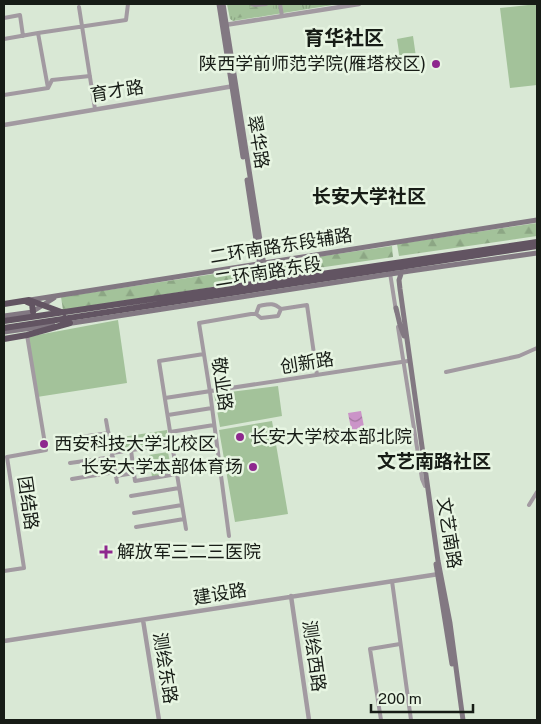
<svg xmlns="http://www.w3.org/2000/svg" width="541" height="724" font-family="'Public Sans','Noto Sans SC',sans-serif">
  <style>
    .grass { fill: url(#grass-tufts) }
    .forest { fill: url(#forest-firs) }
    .pitch { fill: #a3c29a }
    .water { fill: url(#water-waves) }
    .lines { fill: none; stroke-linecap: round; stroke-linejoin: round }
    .minor { stroke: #a29aa1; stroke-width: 4 }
    .tertiary { stroke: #a29aa1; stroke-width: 4.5 }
    .secondary { stroke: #827882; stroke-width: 5 }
    .trunk { stroke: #625462; stroke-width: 6 }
    .poi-dot { fill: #8e288e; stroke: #e7f5e2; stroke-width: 2 }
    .labels { text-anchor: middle; stroke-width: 5; stroke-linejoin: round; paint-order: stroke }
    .poi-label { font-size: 18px; fill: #171c16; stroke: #e7f5e2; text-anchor: start }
    .street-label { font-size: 18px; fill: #171c16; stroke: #e7f5e2 }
    .neighbourhood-label { font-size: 19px; font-weight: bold; fill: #171c16; stroke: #e7f5e2 }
    .quarter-label { font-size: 20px; font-weight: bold; fill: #171c16; stroke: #e7f5e2 }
  </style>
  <defs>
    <pattern id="grass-tufts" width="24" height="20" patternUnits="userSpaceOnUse" patternTransform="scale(1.25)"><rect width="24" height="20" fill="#a3c29a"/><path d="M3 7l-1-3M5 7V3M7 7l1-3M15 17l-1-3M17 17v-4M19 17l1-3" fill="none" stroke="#8ca684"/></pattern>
    <pattern id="forest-firs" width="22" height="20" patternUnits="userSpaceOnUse" patternTransform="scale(1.25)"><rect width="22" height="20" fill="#a3c29a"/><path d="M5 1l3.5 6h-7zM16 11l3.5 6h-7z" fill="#8ca684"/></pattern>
    <pattern id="water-waves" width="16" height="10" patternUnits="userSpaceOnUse" patternTransform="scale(1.25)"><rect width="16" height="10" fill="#cb94c8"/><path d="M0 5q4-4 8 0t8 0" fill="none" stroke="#a478a1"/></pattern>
  </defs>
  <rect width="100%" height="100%" fill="#d9e8d5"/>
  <path class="grass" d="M227 4H339L233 21 230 19Z"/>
  <path class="forest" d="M235 4H249L250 8 273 4 274 12 237 18Z
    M537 223V236L399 256 397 244Z
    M392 246 393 257 270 275 268 264Z
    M254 268 255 278 207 288 63 310 61 297Z"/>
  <path class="pitch" d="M537 4V85L510 88 500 8Z
    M413 36 416 57 400 59 397 39Z
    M118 320 127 383 37 397 27 337Z
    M278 386 282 416 220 427 214 394Z
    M272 421 288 514 235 522 219 430Z
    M167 430 168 441 117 449 116 438Z
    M168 452 172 474 152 477 149 455Z"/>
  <path class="water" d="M361 411 366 437 353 439 348 413Z"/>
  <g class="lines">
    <path class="minor" d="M252 4 255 5 266 4
      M280 4 282 16
      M79 7 95 109
      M4 18 20 15 23 36
      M38 33 126 20 128 4
      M4 39 38 33 48 88 52 80 90 76
      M4 95 48 88
      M390 273 396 311
      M256 314 259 306C269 304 273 302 281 309
      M398 327 422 479 425 486
      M446 372 519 356 537 348
      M165 398 408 361
      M168 415 212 408
      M106 420 117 482
      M170 432 214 425
      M66 439 109 433
      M172 444 186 529
      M67 450 110 444
      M131 450 135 481 177 474
      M112 453 172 444 159 361 204 354
      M70 463 113 457
      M116 476 134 473
      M72 479 115 472
      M131 496 179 488
      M529 505 537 492
      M134 513 182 505
      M136 527 184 519
      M229 536 210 392 199 323 251 314H256L261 318 278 316 281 309 307 305 317 375
      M4 571 24 568 7 457 46 450 27 335
      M392 581 411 720
      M381 720 370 649 400 644"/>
    <path class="tertiary" d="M225 25 359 4
      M4 125 234 86
      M291 596 309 720
      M143 620 159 720
      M4 641 439 574"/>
    <path class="secondary" d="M219 4 243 157
      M223 4 265 272 274 281
      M247 180 261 273 257 280
      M402 271 399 280 400 289 438 561 450 623 463 720
      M30 300 537 220
      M396 308 400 325 404 336
      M32 312 54 298
      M4 316 33 312
      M66 324 410 271 537 253
      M4 332 53 325
      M436 564 452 664"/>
    <path class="trunk" d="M27 302 32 304 33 312
      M4 304 29 300 64 313
      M4 321 537 242
      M4 328 537 246
      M4 339 27 335 70 323"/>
  </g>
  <g class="poi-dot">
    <circle cx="436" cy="64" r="5"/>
    <circle cx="240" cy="437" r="5"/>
    <circle cx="44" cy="444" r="5"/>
    <circle cx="253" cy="467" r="5"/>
    <path d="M103.5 544.5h5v5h5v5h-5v5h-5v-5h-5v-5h5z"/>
  </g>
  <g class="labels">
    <g class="poi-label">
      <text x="426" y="70" text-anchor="end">陕西学前师范学院(雁塔校区)</text>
      <text x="250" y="443">长安大学校本部北院</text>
      <text x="54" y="450">西安科技大学北校区</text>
      <text x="243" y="473" text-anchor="end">长安大学本部体育场</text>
      <text x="117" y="558">解放军三二三医院</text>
    </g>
    <g class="street-label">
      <text transform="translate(117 91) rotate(-9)" y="6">育才路</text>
      <text transform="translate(258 142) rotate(81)" y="6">翠华路</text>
      <text transform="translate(281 246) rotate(-9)" y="6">二环南路东段辅路</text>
      <text transform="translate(268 272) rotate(-9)" y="6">二环南路东段</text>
      <text transform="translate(307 363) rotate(-9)" y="6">创新路</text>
      <text transform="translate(222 384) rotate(82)" y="6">敬业路</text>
      <text transform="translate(28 503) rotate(82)" y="6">团结路</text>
      <text transform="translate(449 533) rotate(81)" y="6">文艺南路</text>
      <text transform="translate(220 594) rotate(-9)" y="6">建设路</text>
      <text transform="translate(314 656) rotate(82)" y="6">测绘西路</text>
      <text transform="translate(165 668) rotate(81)" y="6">测绘东路</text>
    </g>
    <g class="neighbourhood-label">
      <text x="369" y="203">长安大学社区</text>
      <text x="434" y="468">文艺南路社区</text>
    </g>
    <g class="quarter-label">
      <text x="344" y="45">育华社区</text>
    </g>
  </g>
  <rect width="541" height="724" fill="none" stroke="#171c16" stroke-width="10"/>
  <path d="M371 704v8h102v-8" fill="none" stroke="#171c16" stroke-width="2.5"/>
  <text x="378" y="704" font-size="15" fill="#171c16" stroke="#e7f5e2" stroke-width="4" paint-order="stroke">200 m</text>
</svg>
